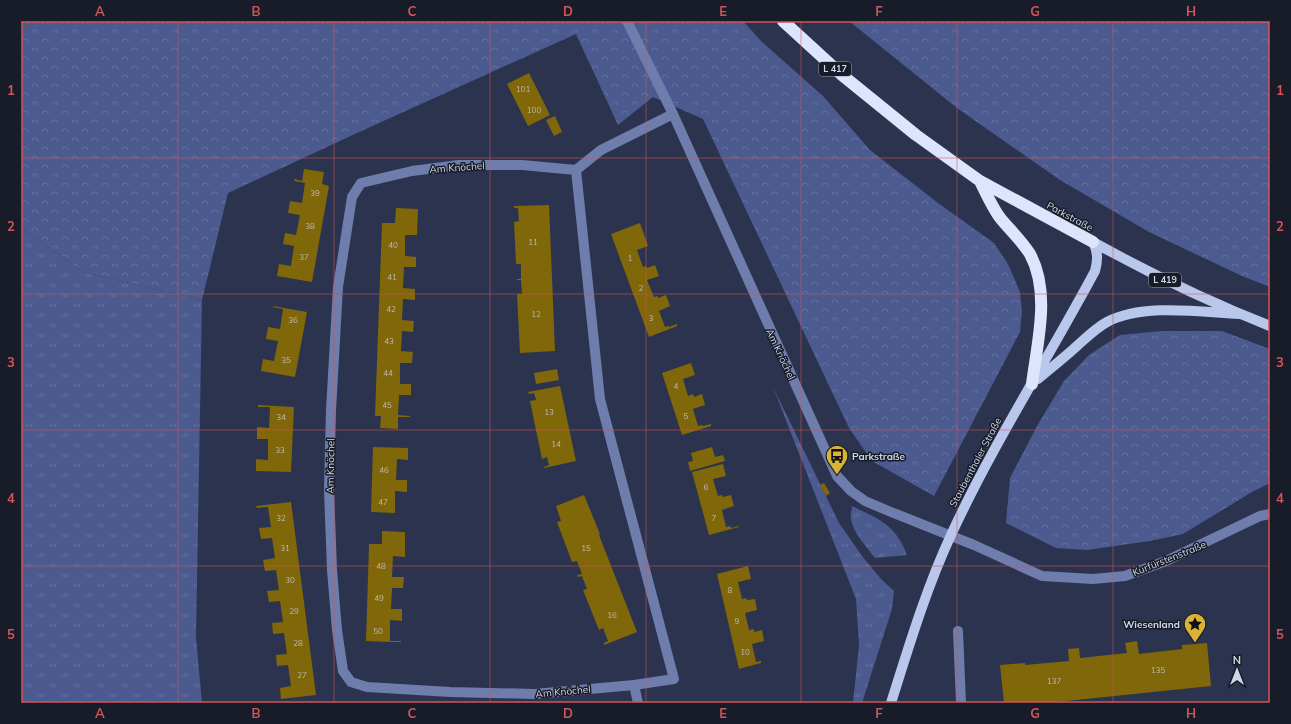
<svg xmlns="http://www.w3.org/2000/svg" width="1291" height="724" font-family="Mulish,sans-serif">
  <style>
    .grass { fill: url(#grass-tufts) }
    .forest { fill: url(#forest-crowns) }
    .building { fill: #7f670a }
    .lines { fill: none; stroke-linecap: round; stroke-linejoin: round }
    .minor { stroke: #6e7dab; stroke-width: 10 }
    .major { stroke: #bac7ed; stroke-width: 10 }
    .highway { stroke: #dde5fc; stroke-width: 12 }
    .grid { fill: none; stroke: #d45458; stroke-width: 1; stroke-opacity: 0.55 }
    .labels { text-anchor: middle; stroke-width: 3; stroke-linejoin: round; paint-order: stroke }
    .number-label { font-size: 8px; fill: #bcbab0 }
    .shield { fill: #181c28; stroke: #999eae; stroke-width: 1 }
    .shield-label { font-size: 9px; font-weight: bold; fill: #d0d6e7 }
    .street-label { font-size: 10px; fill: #d0d6e7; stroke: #181c28 }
    .poi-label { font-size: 10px; font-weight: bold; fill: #d0d6e7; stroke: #181c28; text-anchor: start }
    .neatline { fill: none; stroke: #d45458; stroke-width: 1.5 }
    .grid-label { font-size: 13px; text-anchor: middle; font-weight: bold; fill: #d45458 }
  </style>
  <defs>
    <pattern id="grass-tufts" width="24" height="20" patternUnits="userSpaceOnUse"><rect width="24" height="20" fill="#4b5a8f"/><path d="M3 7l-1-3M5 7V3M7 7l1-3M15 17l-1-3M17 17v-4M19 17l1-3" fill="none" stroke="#64719f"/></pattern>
    <pattern id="forest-crowns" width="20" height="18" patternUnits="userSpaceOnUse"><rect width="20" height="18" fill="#4b5a8f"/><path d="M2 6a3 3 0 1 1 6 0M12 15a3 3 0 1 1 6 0" fill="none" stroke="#64719f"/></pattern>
  </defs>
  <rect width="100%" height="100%" fill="#2b334e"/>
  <path class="grass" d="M21 228 83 272 202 300 196 637 202 703H21Z
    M773 387 839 523 862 556 881 579 894 591 892 609 862 703H853L859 645 856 599Z
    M852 506C879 519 896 525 907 555L875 558C866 546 853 533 851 519 850 515 852 510 852 506Z"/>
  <path class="forest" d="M21 21H743L761 41 823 96 870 150 938 203 994 243 1008 264 1020 292 1022 311 1020 332 934 496 872 461 849 428 703 119 653 97 618 125 576 34 357 133 228 193 202 300 83 272 21 228Z
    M849 21H1270V287L1242 276 1149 232 1060 180 957 108Z
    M1161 331H1222L1270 349V483L1252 492 1183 534 1150 541 1087 550 1056 548 1006 523 1010 478 1037 426 1064 381 1089 355 1120 335Z"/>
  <path class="building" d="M529 73 550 115 528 126 507 84Z
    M555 116 562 132 554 136 546 120Z
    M304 169 324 172 322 184 329 186 312 282 277 276 279 264 291 266 294 246 283 244 285 233 296 235 300 215 288 213 290 201 302 203 305 183 294 181V179L302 181Z
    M549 205 555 351 520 353 517 294H522L521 280H517V279H521V264H516L514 222 519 221 518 208H514V206Z
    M396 208 418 209 417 235H405V256L416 257V267H404L403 288 415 289V300L403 299 402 320 414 321 413 332 402 331 401 351 413 352 412 363H400V384H411V395H399L398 415 410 416V417H398V429L380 428 381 416H375L382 223H395Z
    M640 223 648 246 637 250 643 267 646 266 647 268 655 265 659 276 647 280 654 297 658 296V298L666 295 670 306 659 311 665 327 669 326V327L677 324V326L649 337 611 234Z
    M273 306 307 312 295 377 261 371 263 359 274 361 278 341 266 339 268 327 280 329 283 309 273 307Z
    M691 363 695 375 683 379 688 396 693 394 694 397 702 394 705 405 693 409 698 426 702 425 703 426 711 424V426L682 435 662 373Z
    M557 369 559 380 536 384 534 373Z
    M560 386 576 461 544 468V467L549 465 547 457 542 459 530 401 536 400 534 393 529 394 528 392Z
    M258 405 294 407 291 472 256 471V459L268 460V439H257V427L269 428 270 407H258Z
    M373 447 408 448V460L397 459 396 480H407V492L395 491V513L371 512Z
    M712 447 715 457 723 455 725 461 690 471 688 462 693 461 691 453Z
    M723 464 726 476 713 479 718 496 722 495 723 497 731 495 734 506 722 510 726 527 730 526 731 528 739 526V527L709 535 692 472Z
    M824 483 830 493 826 496 820 485Z
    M584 495 600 534 599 535 637 632 604 645V643L608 641 603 628 599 630 583 590 587 589 582 576 578 577 577 575 582 574 577 561 572 562 557 522 561 521 556 506Z
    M291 502 316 695 281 699 280 688 291 686 288 665 277 666 276 655 287 654 284 633 273 634 272 623 283 622 280 601 269 602 267 591 279 590 276 570 265 571 263 560 275 558 272 538 261 539 259 528 271 527 268 507 257 508 256 506Z
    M382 531 405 532V557L393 556 392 577H404L403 588H392L391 609H402V621L390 620V641H401V642H390V641V642L366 641 369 544H382Z
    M748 566 751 579 738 582 742 599 746 598 747 600 755 599 757 610 745 613 749 630 754 629V632L762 630 764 641 752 644 756 662 761 661V663L739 669 717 574Z
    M1137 641 1139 654 1182 649V645L1207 643 1211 686 1047 703H1004L1000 665 1025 663V665L1069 661 1068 649 1079 648 1080 658 1127 653 1125 643Z"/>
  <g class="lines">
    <path class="minor" d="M627 21 673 114 837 476 851 491 865 501 891 512 974 545 1042 576 1093 579 1125 576 1166 561 1260 516 1270 514
      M576 170 600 399 674 679 634 685
      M958 631 961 703
      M638 703 634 685 535 694 450 692 367 687 351 682 343 671 337 630 332 570 329 490 331 410 338 287 352 197 361 183 412 171 459 165H522L576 170 601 150 673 114"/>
    <path class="major" d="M1093 242C1151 274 1209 302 1270 326
      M1038 379C1051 368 1065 357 1078 345 1087 337 1096 328 1107 322 1143 303 1200 312 1239 314
      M891 703C909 646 926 589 951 535 993 444 1048 359 1095 271 1098 260 1098 252 1093 242"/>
    <path class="highway" d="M783 21 842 75 916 135 980 181 1093 242
      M980 181C986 193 993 209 1001 219 1011 231 1022 241 1030 254 1051 293 1037 343 1032 384"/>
  </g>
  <path class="grid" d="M178 21V703M334 21V703M490 21V703M646 21V703M801 21V703M957 21V703M1113 21V703M21 158H1270M21 294H1270M21 430H1270M21 566H1270"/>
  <defs>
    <g id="bus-pin" transform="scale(1.15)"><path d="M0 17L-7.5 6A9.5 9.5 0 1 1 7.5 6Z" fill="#d9b334" stroke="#181c28"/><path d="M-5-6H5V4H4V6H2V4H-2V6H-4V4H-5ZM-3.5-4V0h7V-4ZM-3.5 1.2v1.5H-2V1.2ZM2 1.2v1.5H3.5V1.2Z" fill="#111"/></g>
    <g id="sight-pin" transform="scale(1.15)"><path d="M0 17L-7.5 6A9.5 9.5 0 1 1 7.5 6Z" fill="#d9b334" stroke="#181c28"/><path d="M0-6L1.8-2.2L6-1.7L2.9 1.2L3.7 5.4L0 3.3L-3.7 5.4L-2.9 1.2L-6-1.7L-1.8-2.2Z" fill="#111"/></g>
  </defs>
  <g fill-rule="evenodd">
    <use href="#bus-pin" x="837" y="456"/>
    <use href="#sight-pin" x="1195" y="624"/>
  </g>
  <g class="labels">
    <g class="number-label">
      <text x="523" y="92">101</text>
      <text x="534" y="113">100</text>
      <text x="315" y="196">39</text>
      <text x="310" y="229">38</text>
      <text x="533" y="245">11</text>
      <text x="393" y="248">40</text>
      <text x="304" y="260">37</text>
      <text x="630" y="261">1</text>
      <text x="392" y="280">41</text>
      <text x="641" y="291">2</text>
      <text x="391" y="312">42</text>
      <text x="536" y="317">12</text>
      <text x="651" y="321">3</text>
      <text x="293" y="323">36</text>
      <text x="389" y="344">43</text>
      <text x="286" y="363">35</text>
      <text x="388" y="376">44</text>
      <text x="676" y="389">4</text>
      <text x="387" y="408">45</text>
      <text x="549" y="415">13</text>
      <text x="686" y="419">5</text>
      <text x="281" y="420">34</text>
      <text x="556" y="447">14</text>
      <text x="280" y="453">33</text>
      <text x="384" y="473">46</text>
      <text x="706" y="490">6</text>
      <text x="383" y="505">47</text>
      <text x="281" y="521">32</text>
      <text x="714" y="521">7</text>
      <text x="285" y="551">31</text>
      <text x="586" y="551">15</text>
      <text x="381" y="569">48</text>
      <text x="290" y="583">30</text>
      <text x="730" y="593">8</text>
      <text x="379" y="601">49</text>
      <text x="294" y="614">29</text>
      <text x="612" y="618">16</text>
      <text x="737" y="624">9</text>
      <text x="378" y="634">50</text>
      <text x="298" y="646">28</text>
      <text x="745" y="655">10</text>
      <text x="1158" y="673">135</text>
      <text x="302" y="678">27</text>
      <text x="1054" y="684">137</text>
    </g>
    <g class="shield">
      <rect x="819" y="62" width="32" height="14" rx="3"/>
      <rect x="1149" y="273" width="32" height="14" rx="3"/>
    </g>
    <g class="shield-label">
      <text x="835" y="72">L 417</text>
      <text x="1165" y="283">L 419</text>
    </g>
    <g class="street-label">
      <text transform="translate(457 167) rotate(-4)" y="4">Am Knöchel</text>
      <text transform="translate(1070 216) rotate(28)" y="4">Parkstraße</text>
      <text transform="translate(781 354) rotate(65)" y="4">Am Knöchel</text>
      <text transform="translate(975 462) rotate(-62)" y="4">Staubenthaler Straße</text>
      <text transform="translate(330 466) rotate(-89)" y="4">Am Knöchel</text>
      <text transform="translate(1169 558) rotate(-22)" y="4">Kurfürstenstraße</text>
      <text transform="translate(563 691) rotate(-5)" y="4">Am Knöchel</text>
    </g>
    <g class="poi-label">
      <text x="852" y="460">Parkstraße</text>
      <text x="1180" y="628" text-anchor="end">Wiesenland</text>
    </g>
  </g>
  <rect width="1291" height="724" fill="none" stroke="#181c28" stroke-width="44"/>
  <g transform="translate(1237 670)" stroke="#181c28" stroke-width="3" paint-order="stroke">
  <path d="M0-3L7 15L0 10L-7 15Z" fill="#d0d6e7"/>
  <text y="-6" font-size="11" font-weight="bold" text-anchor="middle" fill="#d0d6e7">N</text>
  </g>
  <rect x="22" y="22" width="1247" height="680" class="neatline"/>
  <g class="grid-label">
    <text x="100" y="16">A</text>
    <text x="256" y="16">B</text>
    <text x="412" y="16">C</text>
    <text x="568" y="16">D</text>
    <text x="723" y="16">E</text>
    <text x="879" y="16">F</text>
    <text x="1035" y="16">G</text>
    <text x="1191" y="16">H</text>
    <text x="11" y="95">1</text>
    <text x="1280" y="95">1</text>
    <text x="11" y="231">2</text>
    <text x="1280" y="231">2</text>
    <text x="11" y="367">3</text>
    <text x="1280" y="367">3</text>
    <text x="11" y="503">4</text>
    <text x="1280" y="503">4</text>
    <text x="11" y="639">5</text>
    <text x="1280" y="639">5</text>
    <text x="100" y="718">A</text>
    <text x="256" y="718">B</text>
    <text x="412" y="718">C</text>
    <text x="568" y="718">D</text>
    <text x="723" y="718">E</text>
    <text x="879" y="718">F</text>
    <text x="1035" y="718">G</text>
    <text x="1191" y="718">H</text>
  </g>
</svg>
